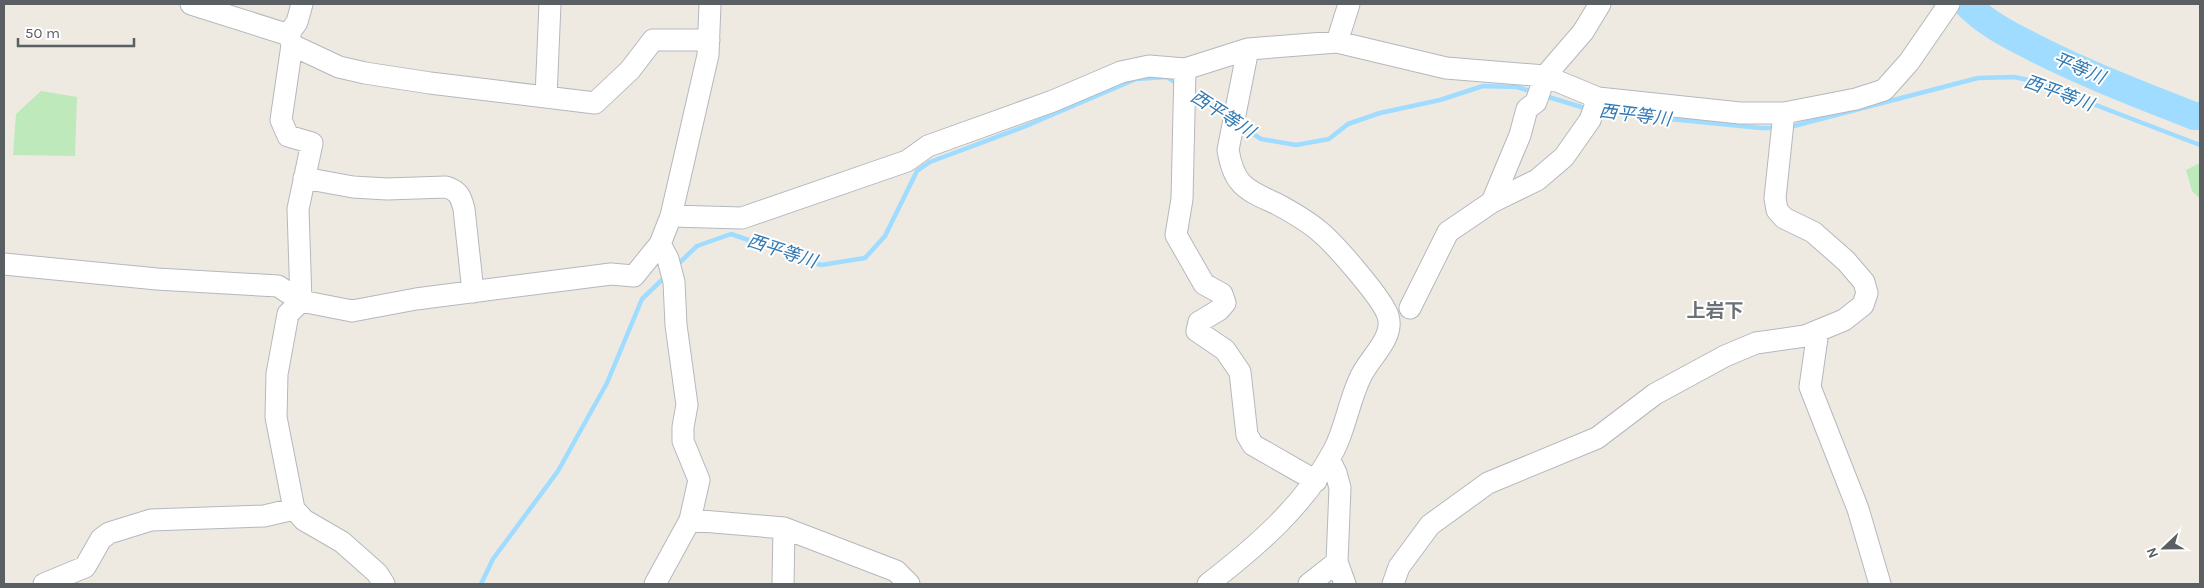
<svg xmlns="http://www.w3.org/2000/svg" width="2204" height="588" font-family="Karla,'Noto Sans JP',sans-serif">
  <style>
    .green { fill: #bee9bb }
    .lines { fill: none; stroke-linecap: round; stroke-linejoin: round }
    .stream { stroke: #a0dcff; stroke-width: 4.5 }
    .river { stroke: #a0dcff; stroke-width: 28 }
    .minor-casing { stroke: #b4b8bd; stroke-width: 23 }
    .minor { stroke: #fff; stroke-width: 21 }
    .labels { text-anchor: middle; stroke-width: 4; stroke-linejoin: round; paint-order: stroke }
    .water-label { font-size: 18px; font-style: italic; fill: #3179b2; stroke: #fff }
    .quarter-label { font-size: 19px; font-weight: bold; fill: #6b7176; stroke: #fff }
  </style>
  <rect width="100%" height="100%" fill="#eeeae1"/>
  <path class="green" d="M41 91 77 97 75 156 13 155 16 114Z
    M2200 163V199L2192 191 2186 170Z"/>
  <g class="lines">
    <path class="stream" d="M1190 92 1228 117
      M1545 96 1588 109
      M1598 112 1761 128H1777
      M1238 124 1261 139 1296 145 1329 139 1348 124 1380 113 1440 100 1483 86 1517 87 1533 92
      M1790 127 1978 78 2014 77 2033 81 2200 145
      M676 266 697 246 731 234 821 265 865 258 885 236 917 171 930 162 1026 126 1136 79 1167 77 1178 84
      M481 584 493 559 558 471 607 383 642 299 665 277"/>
    <path class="river" d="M1967 4C1984 22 2009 35 2031 46 2083 73 2139 94 2194 116H2200"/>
    <g class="minor-casing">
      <path id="minor" d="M191 4 289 35 292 45 281 120 288 136 312 143 298 209 301 301 288 314 277 374 276 417 294 509 304 520 342 542 377 573 384 584
        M288 35 297 22 302 4
        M1337 42 1349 4
        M292 45 339 67 365 73 430 83 595 103 630 70 653 40H709
        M1185 69 1182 199 1176 235 1204 284 1222 294 1225 303 1219 310 1199 322 1197 331 1225 350 1240 372 1247 435 1253 445 1316 481
        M546 97 550 4
        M304 178 353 187 387 189 446 187C459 191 461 197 464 209L473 292
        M1492 202 1520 135 1527 109 1536 102 1545 76 1583 32 1600 4
        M671 216 742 218 907 161 928 146 1053 101 1121 72 1149 66 1185 69 1248 49 1337 42 1446 68 1545 76 1598 98 1740 113H1784L1856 99 1884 90 1909 62 1949 4
        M4 264 157 279 278 286 301 301 352 311 416 299 611 274 634 276 660 244
        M1410 308 1448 232 1492 202 1537 180 1564 157 1590 120 1598 98
        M1818 331 1810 387 1858 509 1880 584
        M1329 459 1336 473 1340 488 1337 562 1345 584
        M690 520 784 528 896 571 909 584
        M44 584 85 567 101 539 109 533 151 520 264 516 294 509
        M655 584 690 520 699 480 683 441V427L687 405 676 325 674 282 668 259 660 244 671 216 708 55 710 4
        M783 584 784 528
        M1208 584C1256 547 1305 505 1334 450 1346 427 1349 400 1361 376 1369 358 1395 338 1388 316 1383 299 1334 243 1319 231 1306 220 1290 211 1275 203 1264 198 1251 193 1242 184 1233 175 1230 161 1228 150L1248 49
        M1309 584 1337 562
        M1393 584 1399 567 1430 525 1488 483 1597 438 1655 394 1725 356 1756 343 1805 336 1844 320 1863 305 1867 293 1864 282 1846 261 1813 232 1784 218 1777 210 1775 198 1784 113"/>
    </g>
    <use href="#minor" class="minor"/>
  </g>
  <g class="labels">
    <g class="water-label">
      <text transform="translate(2079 68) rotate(23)" y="6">平等川</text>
      <text transform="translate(2059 93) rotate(20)" y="6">西平等川</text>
      <text transform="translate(1223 114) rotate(33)" y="6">西平等川</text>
      <text transform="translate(1635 115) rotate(7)" y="6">西平等川</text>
      <text transform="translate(782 251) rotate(18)" y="6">西平等川</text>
    </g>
    <g class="quarter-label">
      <text x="1715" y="317">上岩下</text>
    </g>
  </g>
  <rect width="2204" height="588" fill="none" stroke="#5a5f64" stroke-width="10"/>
  <g transform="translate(2164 548) rotate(248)" stroke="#ffffff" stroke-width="4" paint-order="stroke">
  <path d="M0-4L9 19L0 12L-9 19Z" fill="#5a5f64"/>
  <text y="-8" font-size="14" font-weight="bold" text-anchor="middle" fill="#5a5f64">N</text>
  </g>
  <path d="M18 38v8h116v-8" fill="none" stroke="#5a5f64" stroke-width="2.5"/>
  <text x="25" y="38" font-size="15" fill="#5a5f64" stroke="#ffffff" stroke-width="4" paint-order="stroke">50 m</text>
</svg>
